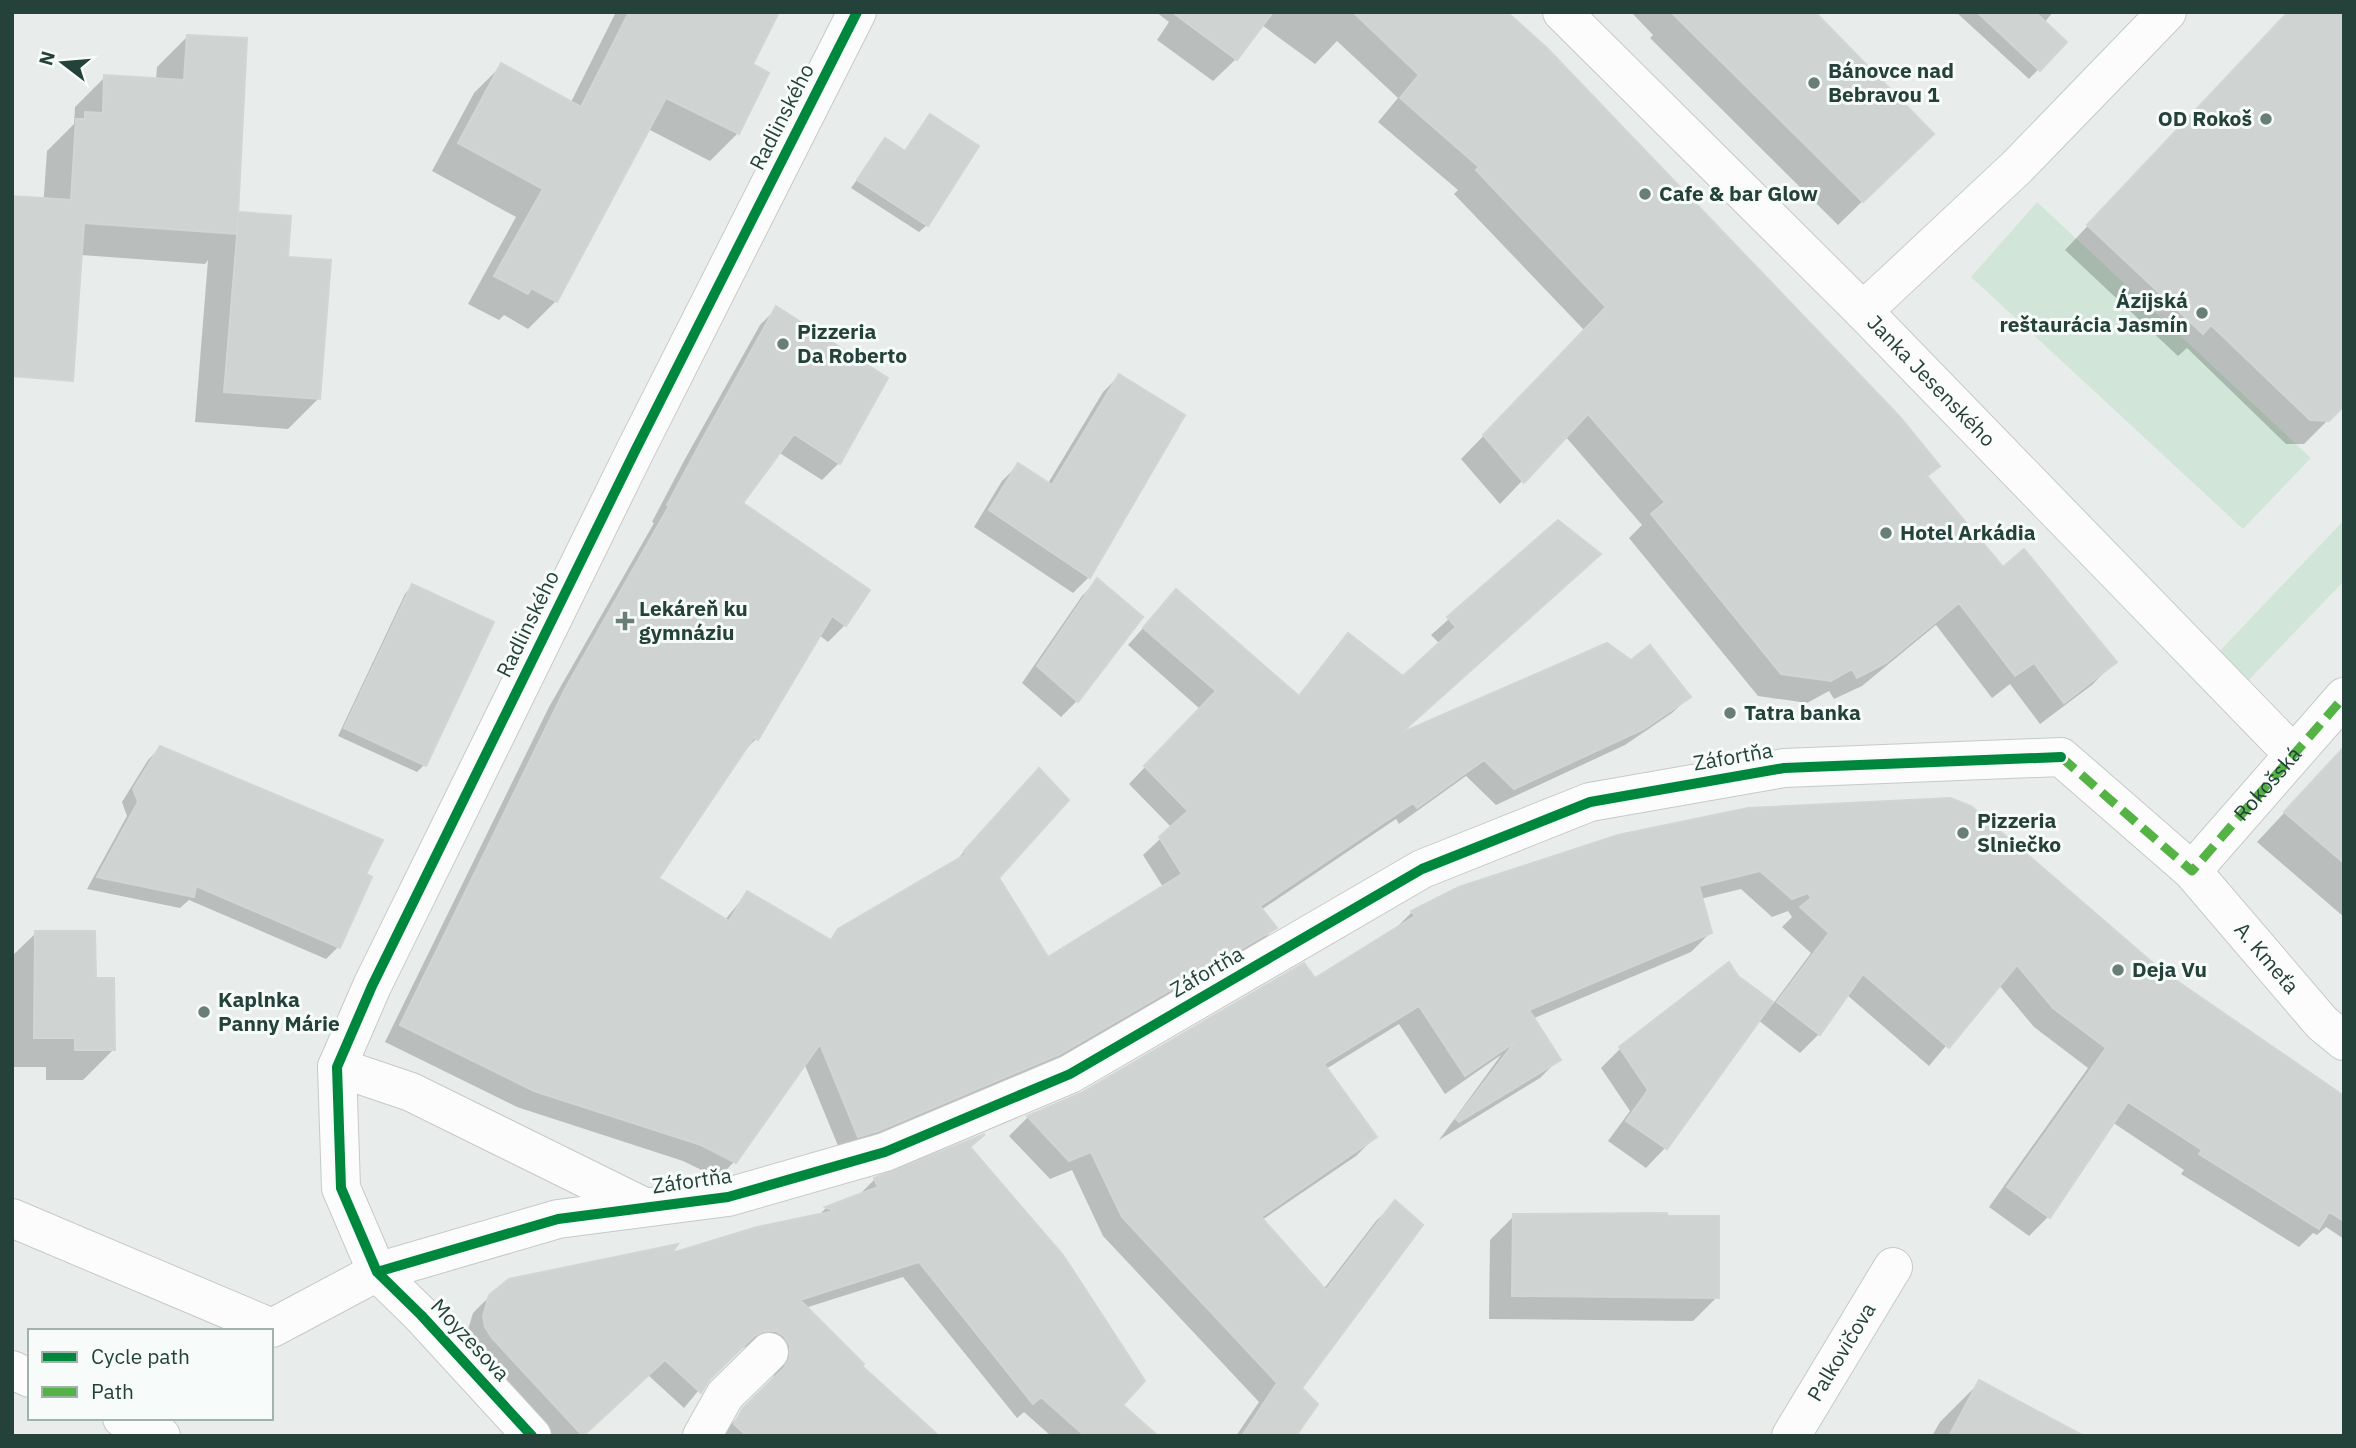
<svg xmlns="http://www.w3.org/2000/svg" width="2356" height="1448" font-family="'IBM Plex Sans',sans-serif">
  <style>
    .green { fill: #d1e6d8 }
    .shadow { fill: #0003 }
    .building { fill: #cfd4d2; stroke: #d1d6d4; stroke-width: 2 }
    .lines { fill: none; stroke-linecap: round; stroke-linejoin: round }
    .minor-casing { stroke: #c5cac8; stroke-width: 40 }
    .minor { stroke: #fcfcfc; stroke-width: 38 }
    .quiet { stroke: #55b346; stroke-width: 9; stroke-dasharray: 18 9; stroke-linecap: butt }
    .cycleway-casing { stroke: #f7fbf9; stroke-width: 15 }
    .cycleway { stroke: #00873e; stroke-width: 10 }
    .poi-dot { fill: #697e78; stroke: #f7fbf9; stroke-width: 2.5 }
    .labels { text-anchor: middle; stroke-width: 6; stroke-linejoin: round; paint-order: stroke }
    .poi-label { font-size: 21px; font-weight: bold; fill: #24423a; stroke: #f7fbf9; text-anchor: start }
    .street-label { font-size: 21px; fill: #24423a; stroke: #f7fbf9 }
  </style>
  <rect width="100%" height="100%" fill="#e8edeb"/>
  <path class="green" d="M2037 202 2311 458 2243 529 1971 277Z
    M2344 520V581L2245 684 2215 656Z"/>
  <path class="shadow" d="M616 12H777L750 65 738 133 710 161 648 129 556 301 528 329 504 315 499 320 468 304 516 217 432 171 474 93 501 66 570 104Z
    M1156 12H1504L1937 466 1926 477 2003 570 2114 662 2092 685 2040 724 2010 684 1992 698 1936 625 1862 686 1834 699 1829 691 1807 703 1758 696 1629 538 1642 525 1565 436 1500 504 1461 459 1585 331 1454 194 1458 190 1378 122 1398 98 1337 41 1315 64 1262 25 1236 59 1213 81 1157 40 1169 22Z
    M1631 12H1813L1908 157 1838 225 1650 38 1653 35Z
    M1956 12H2053L2044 23 2065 42 2029 79Z
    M2289 12 2328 420 2304 444H2286L2187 348 2178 356 2065 250Z
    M187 37 236 217 239 214 286 258 318 399 288 429 195 422 208 260 205 264 40 252 47 151 74 124 75 107 105 77 156 80 157 67Z
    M886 140 904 152 912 144 927 225 919 232 851 188Z
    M776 309 886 378 839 463 822 480 778 452 741 503 845 625 828 642 819 635 756 739 740 755 657 879 724 921 747 893 829 941 839 931 953 864 1022 787 997 878 1048 960 1163 887 1143 855 1172 828 1129 784 1200 709 1128 645 1176 591 1297 697 1348 636 1403 678 1440 644 1431 635 1558 522 1398 736 1689 697 1672 713 1625 745 1496 805 1466 776 1399 824 1396 819 1261 910 1275 928 1258 945 1042 1071 841 1153 804 1063 734 1162 718 1178 683 1161 517 1107 385 1042 549 707 654 523 652 522 685 459 760 325Z
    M1119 376 1089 577 1073 593 974 527 1002 481 1018 465 1047 485 1103 392Z
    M1098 580 1077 701 1061 717 1022 683 1082 596Z
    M412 586 424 765 417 772 338 736 405 594Z
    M160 748 364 875 338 947 326 959 189 900 180 908 87 889 127 816 122 802 148 760Z
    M2344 749V917L2257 842Z
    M1748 810 2160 972 2344 1098V1239L2326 1227 2317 1235 2313 1233 2299 1247 2181 1174 2184 1170 2112 1122 2048 1217 2029 1236 1989 1207 2088 1068 2034 1027 1998 984 1929 1066 1846 994 1819 1034 1800 1053 1758 1020 1665 1148 1646 1168 1608 1141 1630 1111 1601 1068 1620 1049 1737 977 1773 1004 1811 953 1782 927 1792 917 1788 911 1772 917 1741 889 1700 899 1710 933 1691 952 1532 1019 1559 1059 1540 1078 1439 1140 1501 1055 1445 1094 1399 1024 1326 1069 1375 1137 1356 1156 1262 1220 1323 1290 1376 1221 1395 1203 1300 1389 1294 1436H1236L1259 1402 1103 1236 1072 1170 1050 1179 1009 1136 1028 1117 1082 1094 1315 980 1392 932 1412 912Z
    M36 933 94 979 113 1050 83 1080H46V1067H12V956Z
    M969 1148 1120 1405 1155 1436H1051L1024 1412 1017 1418 903 1277 805 1308 860 1366 938 1436H721L774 1376 775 1364 758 1346H747L736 1352 708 1379 684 1408 648 1375 583 1436H553L476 1354 467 1333 473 1313 490 1296 667 1256 818 1216 826 1208 858 1196 875 1179Z
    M1514 1216 1717 1297 1693 1321 1489 1319 1490 1240Z
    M1980 1382 2081 1436H1932L1940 1422Z"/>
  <path class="building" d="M629 12H779L753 64 769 73 739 134 666 98 557 302 531 288 528 294 494 276 543 189 458 143 501 63 581 107Z
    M1172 12H1273L1237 60Z
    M1353 12H1507L1547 48 1900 417 1940 466 1927 476 2003 567 2024 549 2117 662 2064 703 2034 663 2015 676 1959 603 1886 663 1857 678 1852 669 1831 681 1781 674 1651 514 1665 502 1588 414 1524 483 1483 435 1606 307 1476 170 1479 167 1400 98 1419 75Z
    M1671 12H1815L1934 134 1863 202Z
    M1977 12H2035L2067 42 2040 71Z
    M2288 12H2344V406L2329 421 2310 420 2211 325 2203 334 2087 225Z
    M187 35 247 38 237 234 84 223 73 381 12 376V196L71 200 76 119H85V112L103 113 104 75 184 80Z
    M930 114 979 146 928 226 857 180 885 138 905 151Z
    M239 212 291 216 288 257 331 260 320 399 224 392Z
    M776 306 888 378 840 464 794 434 743 503 870 590 846 626 832 616 758 740 754 737 659 878 729 921 747 891 831 940 838 929 966 854 964 851 1039 768 1069 800 999 878 1048 957 1182 874 1159 837 1188 811 1144 766 1216 691 1143 628 1176 589 1299 696 1348 633 1403 676 1456 627 1447 617 1558 520 1601 554 1401 733 1607 643 1631 660 1650 645 1691 697 1644 729 1514 789 1484 760 1417 808 1413 803 1260 906 1277 928 1060 1054 878 1131 858 1137 820 1044 736 1163 701 1145 534 1091 400 1025 565 689 669 506 667 505 702 440Z
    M1119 374 1185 415 1090 578 989 510 1018 463 1052 485Z
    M1097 578 1143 617 1078 702 1037 666Z
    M412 584 494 622 426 766 344 728Z
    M160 746 383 840 366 874 372 877 340 948 196 886 194 897 97 877 138 802 133 789Z
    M2344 747V863L2284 812Z
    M1950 798 1971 806 2161 970 2344 1096V1221L2329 1212 2319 1229 2199 1154 2202 1150 2128 1102 2050 1218 2007 1187 2106 1048 2053 1008 2017 965 1949 1048 1863 974 1820 1035 1777 1002 1829 933 1800 907 1811 898 1808 893 1792 899 1760 871 1699 886 1712 933 1529 1010 1561 1060 1459 1122 1456 1119 1515 1042 1465 1076 1419 1006 1324 1064 1377 1137 1261 1217 1326 1290 1395 1200 1423 1225 1302 1388 1318 1404 1296 1436H1242L1277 1383 1122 1217 1091 1152 1069 1161 1027 1116 1081 1093 1304 963 1315 978 1415 916 1411 911 1459 887 1618 835 1748 808Z
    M35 931H95L96 978H114L115 1050H75V1038H34Z
    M1729 962 1738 976 1773 1002 1667 1149 1626 1121 1648 1090 1619 1047Z
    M985 1134 970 1147 1063 1255 1145 1381 1123 1405 1158 1436H1085L1041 1397 1033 1404 919 1262 800 1300 864 1364 862 1366 939 1436H747L734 1424 743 1408 784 1368 790 1357V1346L784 1336 776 1331H764L754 1336 710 1379 701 1393 665 1360 583 1436 492 1338 485 1327 483 1316 489 1295 509 1279 678 1244 672 1253 757 1227 834 1211 825 1207 878 1187 874 1178Z
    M1667 1213 1668 1216H1719V1298L1512 1296 1513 1214Z
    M1979 1380 2084 1436H1949Z"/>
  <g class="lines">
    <g class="minor-casing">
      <g id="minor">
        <path id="s1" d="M1562 12 1863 311 2293 754"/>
        <path d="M1863 311 2017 167 2167 12"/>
        <path d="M2192 871 2344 697"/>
        <path d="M337 1067 411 1092 644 1207"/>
        <path id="s2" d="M12 1218 272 1328 377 1272 558 1219 728 1197 885 1152 1070 1074 1422 869 1590 802 1784 768 2061 757 2192 871 2322 1023 2344 1041"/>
        <path d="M12 1370 30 1378"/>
        <path d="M122 1418 161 1436"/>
        <path d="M532 1436 421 1315 377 1272 341 1188 337 1067 372 986 635 451 857 12"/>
        <path d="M702 1436 725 1395 769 1352"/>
        <path id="s3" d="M1791 1436 1893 1267"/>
      </g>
    </g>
    <use href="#minor" class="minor"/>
    <path class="quiet" id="s4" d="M2061 757 2192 871 2344 697"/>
    <g class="cycleway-casing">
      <path id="cycleway" d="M377 1272 558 1219 728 1197 885 1152 1070 1074 1422 869 1590 802 1784 768 2061 757
        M532 1436 421 1315 377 1272 341 1188 337 1067 372 986 635 451 857 12"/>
    </g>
    <use href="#cycleway" class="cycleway"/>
  </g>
  <g class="poi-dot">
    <circle cx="1814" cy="83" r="7"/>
    <circle cx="2266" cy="119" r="7"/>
    <circle cx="1645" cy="194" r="7"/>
    <circle cx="2202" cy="313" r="7"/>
    <circle cx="783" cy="344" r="7"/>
    <circle cx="1886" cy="533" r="7"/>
    <path d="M621.5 610.5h7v7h7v7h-7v7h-7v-7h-7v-7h7z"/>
    <circle cx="1730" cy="713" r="7"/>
    <circle cx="1963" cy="833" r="7"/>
    <circle cx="2118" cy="970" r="7"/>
    <circle cx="204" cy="1012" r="7"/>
  </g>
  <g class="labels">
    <g class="poi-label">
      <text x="1828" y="78">Bánovce nad<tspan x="1828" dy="24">Bebravou 1</tspan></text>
      <text x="2252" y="126" text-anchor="end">OD Rokoš</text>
      <text x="1659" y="201">Cafe &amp; bar Glow</text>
      <text x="2188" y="308" text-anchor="end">Ázijská<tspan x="2188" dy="24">reštaurácia Jasmín</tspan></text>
      <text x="797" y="339">Pizzeria<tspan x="797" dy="24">Da Roberto</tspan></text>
      <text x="1900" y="540">Hotel Arkádia</text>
      <text x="639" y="616">Lekáreň ku<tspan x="639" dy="24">gymnáziu</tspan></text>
      <text x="1744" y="720">Tatra banka</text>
      <text x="1977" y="828">Pizzeria<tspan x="1977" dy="24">Slniečko</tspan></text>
      <text x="2132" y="977">Deja Vu</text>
      <text x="218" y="1007">Kaplnka<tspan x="218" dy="24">Panny Márie</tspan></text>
    </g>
    <g class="street-label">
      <text transform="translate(782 117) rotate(-63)" y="7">Radlinského</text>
      <text dy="7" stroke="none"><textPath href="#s1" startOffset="522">Janka Jesenského</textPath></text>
      <text transform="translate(528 624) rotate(-64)" y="7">Radlinského</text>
      <text transform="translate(1733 757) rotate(-10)" y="7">Záfortňa</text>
      <text dy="7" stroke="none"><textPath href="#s4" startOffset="289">Rokošská</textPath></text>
      <text dy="7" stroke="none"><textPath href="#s2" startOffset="2476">A. Kmeťa</textPath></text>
      <text transform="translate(1207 972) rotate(-30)" y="7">Záfortňa</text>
      <text transform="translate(692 1181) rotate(-8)" y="7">Záfortňa</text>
      <text transform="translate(470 1340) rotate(47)" y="7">Moyzesova</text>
      <text dy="7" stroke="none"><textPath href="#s3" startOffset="98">Palkovičova</textPath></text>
    </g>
  </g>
  <rect width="2356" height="1448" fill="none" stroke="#24423a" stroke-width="28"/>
  <rect x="28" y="1329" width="245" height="91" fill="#f7fbf9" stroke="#a3b1ad" stroke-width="2"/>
  <rect x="42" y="1352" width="35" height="10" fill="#00873e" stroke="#a3b1ad" stroke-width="2"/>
  <text x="91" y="1364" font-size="21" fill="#24423a">Cycle path</text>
  <rect x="42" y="1387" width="35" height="10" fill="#55b346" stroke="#a3b1ad" stroke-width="2"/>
  <text x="91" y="1399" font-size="21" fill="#24423a">Path</text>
  <g transform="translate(63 63) rotate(286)" stroke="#f7fbf9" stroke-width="5" paint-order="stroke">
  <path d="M0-5L12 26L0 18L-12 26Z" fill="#24423a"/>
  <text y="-10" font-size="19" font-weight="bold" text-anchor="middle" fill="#24423a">N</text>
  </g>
</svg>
